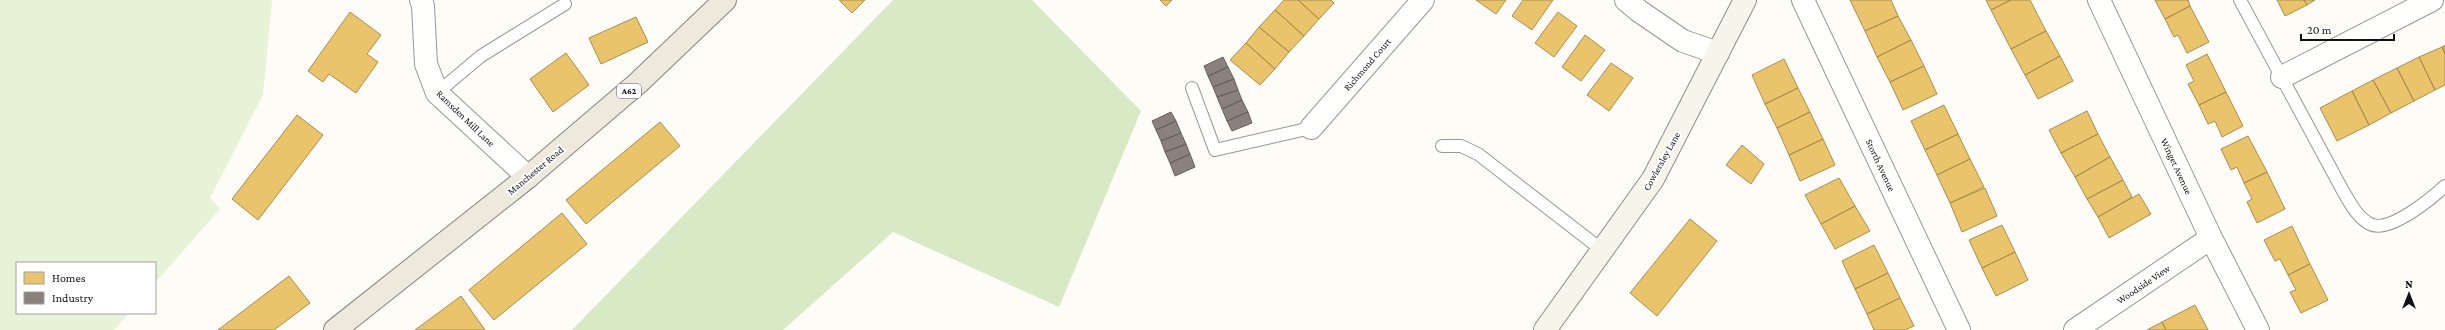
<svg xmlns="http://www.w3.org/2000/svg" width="2445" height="330" font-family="'Crimson Pro',serif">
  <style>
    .green { fill: #e7f3d7 }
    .forest { fill: #d8eac5 }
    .homes { fill: #e9c46a; stroke: #a88e4f }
    .industry { fill: #8a817c; stroke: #665f5c }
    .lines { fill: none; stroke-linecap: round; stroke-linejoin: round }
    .lane-casing { stroke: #979795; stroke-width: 14 }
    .street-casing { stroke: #979795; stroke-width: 24 }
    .secondary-casing { stroke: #8e8d8b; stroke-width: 24 }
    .primary-casing { stroke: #858482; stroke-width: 24 }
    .lane { stroke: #fffffe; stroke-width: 12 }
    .street { stroke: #fffffe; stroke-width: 22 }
    .secondary { stroke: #f6f4eb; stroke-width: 22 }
    .primary { stroke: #ede9dc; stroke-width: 22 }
    .labels { text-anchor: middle; stroke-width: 4; stroke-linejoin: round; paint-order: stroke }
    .shield { fill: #fff; stroke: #585858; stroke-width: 1 }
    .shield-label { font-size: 9px; font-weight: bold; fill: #111 }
    .street-label { font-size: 10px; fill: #111; stroke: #fff }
  </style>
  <rect width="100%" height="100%" fill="#fdfcf7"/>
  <path class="green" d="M0 0H272L263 95 210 198 220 209 155 283V263H17V313H129L114 330H0Z"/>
  <path class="forest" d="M893 0H1032L1141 111 1059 307 893 232 783 330H572Z"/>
  <path class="homes" d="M839 0H865L852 13Z
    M1160 0H1172L1166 6Z
    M1284 0H1298L1319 19 1304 36 1275 10Z
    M1298 0H1331L1334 3 1319 19Z
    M1476 0H1506L1496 14Z
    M1523 0H1553L1532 30 1512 16Z
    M1850 0H1891L1898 16 1865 31Z
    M1986 0H2011L1991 10Z
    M2011 0H2030L2046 31 2011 49 1991 10Z
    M2155 0H2188L2190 6 2165 19Z
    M2277 0H2304L2307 5 2285 16Z
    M2304 0H2315L2307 5Z
    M2190 6 2209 42 2187 53 2178 35 2174 37 2165 19Z
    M1275 10 1304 36 1289 52 1259 27Z
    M350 12 381 35 367 54 378 62 356 93 329 74 323 82 308 71Z
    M1558 12 1577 26 1554 57 1535 43Z
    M1898 16 1911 40 1877 57 1865 31Z
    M636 17 648 42 601 64 589 38Z
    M1259 27 1289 52 1275 69 1246 43Z
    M2046 31 2060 56 2025 75 2011 49Z
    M1585 35 1605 50 1581 81 1562 67Z
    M1911 40 1924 66 1890 82 1877 57Z
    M1246 43 1275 69 1260 85 1230 60Z
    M2445 45V54L2442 47Z
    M2442 47 2445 54V85L2435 90 2419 57Z
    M566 53 589 85 553 112 530 79Z
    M2207 54 2226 92 2199 105 2188 84 2194 81 2186 65Z
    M2060 56 2073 81 2038 99 2025 75Z
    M2419 57 2435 90 2414 101 2397 68Z
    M1784 59 1798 88 1765 104 1752 75Z
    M1611 63 1633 78 1609 111 1587 95Z
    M1924 66 1937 94 1903 110 1890 82Z
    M2397 68 2414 101 2391 113 2373 80Z
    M2373 80 2391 113 2369 125 2352 91Z
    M1798 88 1810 112 1777 128 1765 104Z
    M2352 91 2369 125 2337 141 2320 108Z
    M2226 92 2243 126 2222 137 2215 121 2208 124 2199 105Z
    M1944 105 1958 134 1925 150 1911 121Z
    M2087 111 2098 134 2061 153 2049 130Z
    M1810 112 1823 139 1789 155 1777 128Z
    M297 115 323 135 258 220 232 199Z
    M660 122 680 146 586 224 566 200Z
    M1958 134 1970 159 1937 175 1925 150Z
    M2098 134 2110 157 2075 177 2061 153Z
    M2248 136 2267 172 2244 183 2237 167 2231 170 2221 149Z
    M1823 139 1835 165 1800 181 1789 155Z
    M1742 145 1764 164 1751 184 1726 165Z
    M2110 157 2123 180 2087 199 2075 177Z
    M1970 159 1984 187 1950 203 1937 175Z
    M2267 172 2285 209 2257 223 2247 202 2252 199 2244 183Z
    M1839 178 1855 206 1821 224 1805 195Z
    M2123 180 2132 197 2098 217 2087 199Z
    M1985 188 1997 216 1962 232 1950 203Z
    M2139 194 2151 214 2109 238 2098 217Z
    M1855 206 1870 231 1835 249 1821 224Z
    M562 213 587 244 494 320 469 290Z
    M1690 219 1717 241 1657 316 1630 293Z
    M2002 225 2015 252 1982 268 1969 240Z
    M2292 226 2310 264 2288 275 2280 259 2275 261 2264 240Z
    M1874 245 1888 273 1855 289 1842 261Z
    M2015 252 2028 280 1996 296 1982 268Z
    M2310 264 2328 300 2301 313 2290 292 2296 290 2288 275Z
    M1888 273 1900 298 1867 314 1855 289Z
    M289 276 310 303 274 330H218Z
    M461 296 485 330H415Z
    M1900 298 1914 326 1905 330H1874L1867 314Z
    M2195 305 2208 330H2166L2162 322Z
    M2162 322 2166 330H2147Z"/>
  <path class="industry" d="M1223 57 1228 67 1208 76 1204 66Z
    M1228 67 1234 79 1213 87 1208 76Z
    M1234 79 1238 90 1217 97 1213 87Z
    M1238 90 1242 100 1222 109 1217 97Z
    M1242 100 1248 112 1227 121 1222 109Z
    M1171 112 1176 121 1156 130 1152 121Z
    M1248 112 1252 123 1232 131 1227 121Z
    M1176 121 1181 133 1161 141 1156 130Z
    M1181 133 1186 144 1165 152 1161 141Z
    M1186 144 1190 154 1170 163 1165 152Z
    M1190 154 1195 167 1175 176 1170 163Z"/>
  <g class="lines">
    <g class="lane-casing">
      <path id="lane" d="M2240 0 2343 191C2350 203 2357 217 2370 224 2389 234 2432 198 2445 186
        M1192 88 1215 150 1311 128
        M437 93 481 56 565 4
        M1442 146H1461L1478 154 1602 250"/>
    </g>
    <g class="street-casing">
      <path id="street" d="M421 0 423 6 426 64 437 93 528 177
        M1626 0 1639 11 1683 41 1718 53
        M1803 0 1959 330
        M2099 0 2211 238 2258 330
        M2282 77 2432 0
        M1311 128 1423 0
        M2075 330 2211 238"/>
    </g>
    <g class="secondary-casing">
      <path id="secondary" d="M1545 330 1653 179 1745 0"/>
    </g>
    <g class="primary-casing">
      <path id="primary" d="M335 330 528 177 638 83 725 0"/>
    </g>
    <use href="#lane" class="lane"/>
    <use href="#street" class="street"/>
    <use href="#secondary" class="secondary"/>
    <use href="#primary" class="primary"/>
  </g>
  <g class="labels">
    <rect class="shield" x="617" y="84" width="24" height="14" rx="3"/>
    <g class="shield-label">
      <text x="629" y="94">A62</text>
    </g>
    <g class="street-label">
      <text transform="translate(1367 64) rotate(-49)" y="4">Richmond Court</text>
      <text transform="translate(466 118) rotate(44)" y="4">Ramsden Mill Lane</text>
      <text transform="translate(1661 161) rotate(-61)" y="4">Cowlersley Lane</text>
      <text transform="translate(1881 165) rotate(65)" y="4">Storth Avenue</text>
      <text transform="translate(2177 166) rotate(65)" y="4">Winget Avenue</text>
      <text transform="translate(535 170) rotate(-40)" y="4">Manchester Road</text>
      <text transform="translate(2143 284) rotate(-34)" y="4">Woodside View</text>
    </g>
  </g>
  <rect x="16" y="262" width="140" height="52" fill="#ffffff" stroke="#a0a0a0"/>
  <rect x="24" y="272" width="20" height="12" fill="#e9c46a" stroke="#a0a0a0"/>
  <text x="52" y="282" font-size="12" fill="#111111">Homes</text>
  <rect x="24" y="292" width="20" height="12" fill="#8a817c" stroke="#a0a0a0"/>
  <text x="52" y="302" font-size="12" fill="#111111">Industry</text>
  <g transform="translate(2409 294)" stroke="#ffffff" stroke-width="3" paint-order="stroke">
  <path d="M0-3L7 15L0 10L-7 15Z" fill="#111111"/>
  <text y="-6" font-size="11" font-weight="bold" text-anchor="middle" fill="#111111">N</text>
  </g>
  <path d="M2301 34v6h93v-6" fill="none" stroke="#111111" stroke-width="2"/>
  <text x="2307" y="34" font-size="12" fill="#111111" stroke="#ffffff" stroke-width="3" paint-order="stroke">20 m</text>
</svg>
